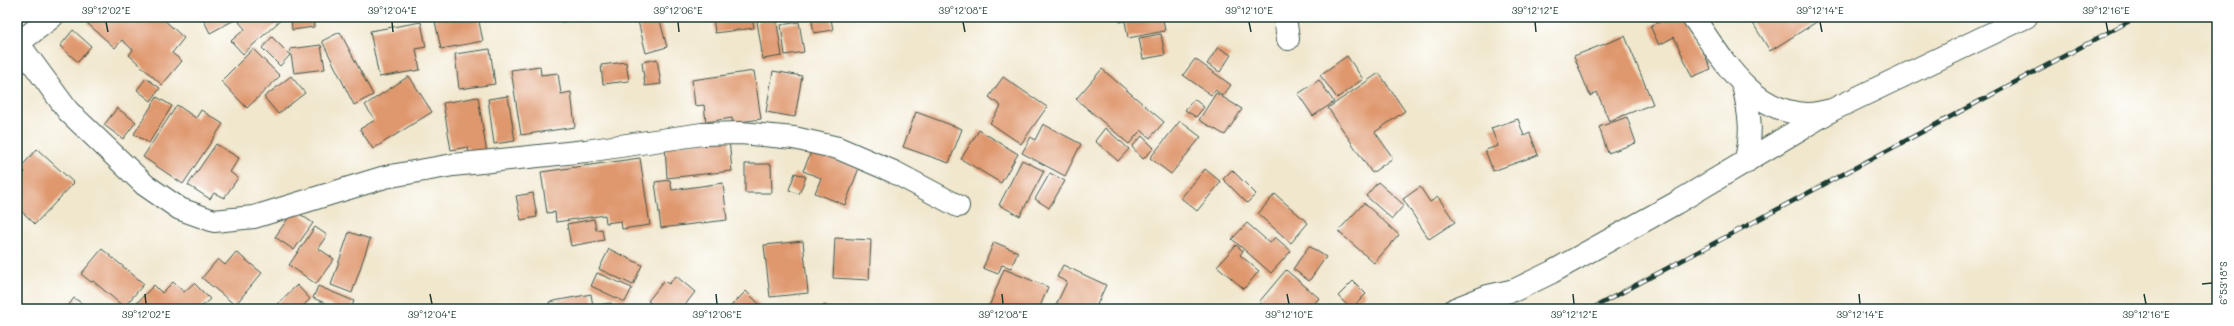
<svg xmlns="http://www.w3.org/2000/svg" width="2234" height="326" font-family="Mali,sans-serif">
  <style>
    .building { fill: #df976d }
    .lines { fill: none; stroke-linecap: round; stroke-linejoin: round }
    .street-casing { stroke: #3e564b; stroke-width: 24 }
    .street { stroke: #fff; stroke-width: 22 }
    .rail-casing { stroke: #1f3d34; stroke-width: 4.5 }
    .rail { stroke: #fff; stroke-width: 3; stroke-dasharray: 9; stroke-linecap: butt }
    .ticks { fill: none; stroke: #1f3d34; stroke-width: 1.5 }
    .neatline { fill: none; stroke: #1f3d34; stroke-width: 1.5 }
    .ticks-label { font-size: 10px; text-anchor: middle; fill: #1f3d34 }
  </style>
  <rect width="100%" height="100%" fill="#fff"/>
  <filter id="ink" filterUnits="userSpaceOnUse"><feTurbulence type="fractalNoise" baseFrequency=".025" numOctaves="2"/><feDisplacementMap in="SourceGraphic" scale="8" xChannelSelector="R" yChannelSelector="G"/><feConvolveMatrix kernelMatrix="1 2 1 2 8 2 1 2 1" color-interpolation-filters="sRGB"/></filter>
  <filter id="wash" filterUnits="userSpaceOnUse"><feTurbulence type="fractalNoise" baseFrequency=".012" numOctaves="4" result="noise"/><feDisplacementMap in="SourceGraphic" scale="16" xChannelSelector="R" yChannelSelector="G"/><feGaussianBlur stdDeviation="0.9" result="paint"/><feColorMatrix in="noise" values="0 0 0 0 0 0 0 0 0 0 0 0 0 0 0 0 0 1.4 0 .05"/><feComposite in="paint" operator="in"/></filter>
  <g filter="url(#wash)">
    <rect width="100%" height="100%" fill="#f0e7cd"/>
    <g id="blocks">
      <path class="building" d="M93 17H161L184 38 172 53 182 61 162 85 129 55 133 50 122 40 115 48 87 23Z
        M202 17H240L210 33Z
        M246 17H284L243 54 231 41 245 29 239 22Z
        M291 17H313L314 27 292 30Z
        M434 17H478L483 41 441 49Z
        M560 17H577L562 22Z
        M637 17H659L667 47 646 53Z
        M713 17H752L754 28 715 33Z
        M776 17 782 56 763 59 757 21Z
        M1119 17H1172V18L1163 19 1165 31 1128 38 1125 21 1120 22Z
        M1491 17H1502L1492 20Z
        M1671 17H1688L1711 69 1692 77 1674 37 1659 45 1650 26Z
        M1749 17H1816L1818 21 1770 51Z
        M831 19 833 30 814 33 812 21Z
        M421 22 426 47 416 49 420 70 379 77 370 31Z
        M799 22 804 52 785 55 781 25Z
        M73 30 91 46 78 62 60 46Z
        M340 32 373 95 354 105 322 41Z
        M1161 34 1165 55 1143 59 1139 38Z
        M1625 36 1653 104 1609 121 1597 92 1590 96 1574 56Z
        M272 37 290 55 280 66 262 48Z
        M321 45 325 69 294 73 290 49Z
        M1218 47 1231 55 1220 72 1207 64Z
        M253 49 280 76 247 108 221 81Z
        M490 49 495 84 459 89 455 54Z
        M1347 56 1363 79 1337 98 1320 75Z
        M657 59 661 84 645 86 642 62Z
        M1195 59 1231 85 1223 96 1215 90 1211 95 1183 75Z
        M626 62 629 81 603 84 601 65Z
        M540 66 541 75 558 73 561 94 571 92 575 127 521 135 511 70Z
        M1102 69 1164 122 1150 138 1141 130 1129 144 1076 99Z
        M754 71 761 119 733 123 732 118 706 122 704 105 695 106 692 80Z
        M773 71 802 76 795 117 766 112Z
        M1379 73 1405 111 1375 132 1393 158 1372 173 1328 108Z
        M291 76 305 93 278 114 264 97Z
        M409 76 432 112 373 149 360 129 375 120 365 105Z
        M1003 77 1047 107 1021 144 990 123 1001 106 989 97Z
        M146 78 160 88 151 101 137 90Z
        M1319 80 1334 102 1313 116 1298 94Z
        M1216 93 1242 109 1225 135 1199 120Z
        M508 96 515 141 494 144 488 99Z
        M157 97 172 106 149 143 134 134Z
        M478 97 487 154 470 157 468 147 451 150 443 103Z
        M1194 99 1204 107 1196 117 1185 110Z
        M177 105 196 118 201 110 223 124 183 184 143 157Z
        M117 108 136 122 123 139 104 125Z
        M916 112 962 129 949 163 903 147Z
        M1627 117 1636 143 1608 153 1599 127Z
        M1518 119 1524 136 1530 133 1538 155 1493 171 1485 150 1498 146 1491 128Z
        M1180 121 1201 137 1171 174 1150 158Z
        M1043 124 1081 144 1065 176 1022 153 1031 137 1035 140Z
        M1105 128 1129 149 1118 161 1095 141Z
        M979 130 1018 154 1001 183 961 159Z
        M1142 136 1154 148 1143 159 1132 147Z
        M729 139 732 171 667 178 665 146Z
        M216 144 239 158 230 172 238 178 224 198 214 193 210 199 188 185Z
        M37 149 74 183 35 224 17 207V181L25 172 20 168Z
        M812 150 859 168 845 205 815 193 821 178 803 171Z
        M640 158 650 225 622 229 621 221 606 223 605 215 556 222 555 212 547 213 541 172Z
        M1022 160 1044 171 1020 216 999 205Z
        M745 164H771L772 193H745Z
        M1205 169 1221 182 1197 211 1181 198Z
        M1232 170 1256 194 1247 203 1223 179Z
        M795 173 806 177 799 194 789 190Z
        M1050 173 1065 181 1049 208 1035 199Z
        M670 180 672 190 723 183 727 220 661 228 655 182Z
        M1378 182 1404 205 1392 219 1366 196Z
        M1420 187 1430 202 1438 197 1455 222 1429 239 1403 199Z
        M533 193 537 217 521 220 516 196Z
        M1275 194 1308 223 1291 243 1258 214Z
        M1364 203 1399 235 1374 263 1338 231Z
        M294 210 313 223 294 250 275 237Z
        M594 219 596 230 602 229 604 240 571 246 567 224Z
        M1247 223 1270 243 1275 237 1291 251 1271 273 1232 239Z
        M315 227 327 235 318 248 334 259 316 284 289 265Z
        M349 232 370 239 352 293 331 285Z
        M835 238 871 240 869 280 833 278Z
        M803 241 808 293 770 297 764 245Z
        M994 242 1018 252 1011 268 1002 265 998 274 983 268Z
        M1236 245 1243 251 1240 255 1259 271 1244 289 1217 266Z
        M1309 246 1326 257 1309 281 1293 269Z
        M102 249 144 284 124 307 93 281 91 282 81 274Z
        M609 249 642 265 633 285 599 269Z
        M236 252 262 273 235 305 202 278 218 259 225 265Z
        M1063 265 1106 285 1095 309H1054L1067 282 1057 277Z
        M1004 269 1048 287 1039 309H988Z
        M1286 270 1319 298 1310 309H1267L1259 302Z
        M597 273 632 288 625 302 591 286Z
        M676 276 695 292 682 309H658L648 301 664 281 669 284Z
        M1353 281 1366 294 1351 309 1338 296Z
        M173 282 184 292 194 283 210 299 199 309H131L154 285 162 293Z
        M297 285 310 299 300 309H280L276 305Z
        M318 286 354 301 351 309H340L313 298Z
        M746 291 764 309H728Z
        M591 294 593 306 611 303 613 309H550L549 302Z
        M74 298 90 309H66Z
        M437 305 438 309H420L419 308Z
        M824 305 830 309H822Z"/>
    </g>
  </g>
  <g filter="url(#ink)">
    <use href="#blocks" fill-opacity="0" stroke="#3e564b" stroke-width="1"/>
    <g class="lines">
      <g class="street-casing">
        <path id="street" d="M1285 17 1288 39
          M1693 17C1722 58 1751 113 1808 114 1815 114 1824 112 1832 110L2026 17
          M18 43 68 111 145 185 180 209 214 221 254 217 385 177 453 165 586 151 702 134 741 133 794 138 838 148 894 172 958 206
          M17 44 52 17
          M1743 85C1750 115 1753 132 1745 163
          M1455 309 1488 296 1515 290 1552 272 1676 203 1832 110"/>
      </g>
      <use href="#street" class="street"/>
      <g class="rail-casing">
        <path id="rail" d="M1591 309 2137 17"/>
      </g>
      <use href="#rail" class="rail"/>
    </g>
  </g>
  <path class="ticks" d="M106 22 108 32M392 22 393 32M678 22 679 32M963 22 965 32M1249 22 1251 32M1535 22 1536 32M1820 22 1822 32M2106 22 2108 32M2202 284 2212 283M145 294 146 304M430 294 432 304M716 294 717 304M1002 294 1003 304M1287 294 1289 304M1573 294 1574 304M1859 294 1860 304M2144 294 2146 304"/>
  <rect width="2234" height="326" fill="none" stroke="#fff" stroke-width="44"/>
  <rect x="22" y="22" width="2190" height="282" class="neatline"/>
  <g class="ticks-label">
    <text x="106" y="14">39°12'02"E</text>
    <text x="392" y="14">39°12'04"E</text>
    <text x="678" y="14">39°12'06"E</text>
    <text x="963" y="14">39°12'08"E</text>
    <text x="1249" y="14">39°12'10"E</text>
    <text x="1535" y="14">39°12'12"E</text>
    <text x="1820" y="14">39°12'14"E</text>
    <text x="2106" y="14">39°12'16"E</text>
    <text transform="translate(2223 283) rotate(-90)" y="4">6°53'18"S</text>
    <text x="146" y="318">39°12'02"E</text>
    <text x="432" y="318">39°12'04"E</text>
    <text x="717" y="318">39°12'06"E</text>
    <text x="1003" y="318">39°12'08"E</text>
    <text x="1289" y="318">39°12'10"E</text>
    <text x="1574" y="318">39°12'12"E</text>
    <text x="1860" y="318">39°12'14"E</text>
    <text x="2146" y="318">39°12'16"E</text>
  </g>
</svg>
